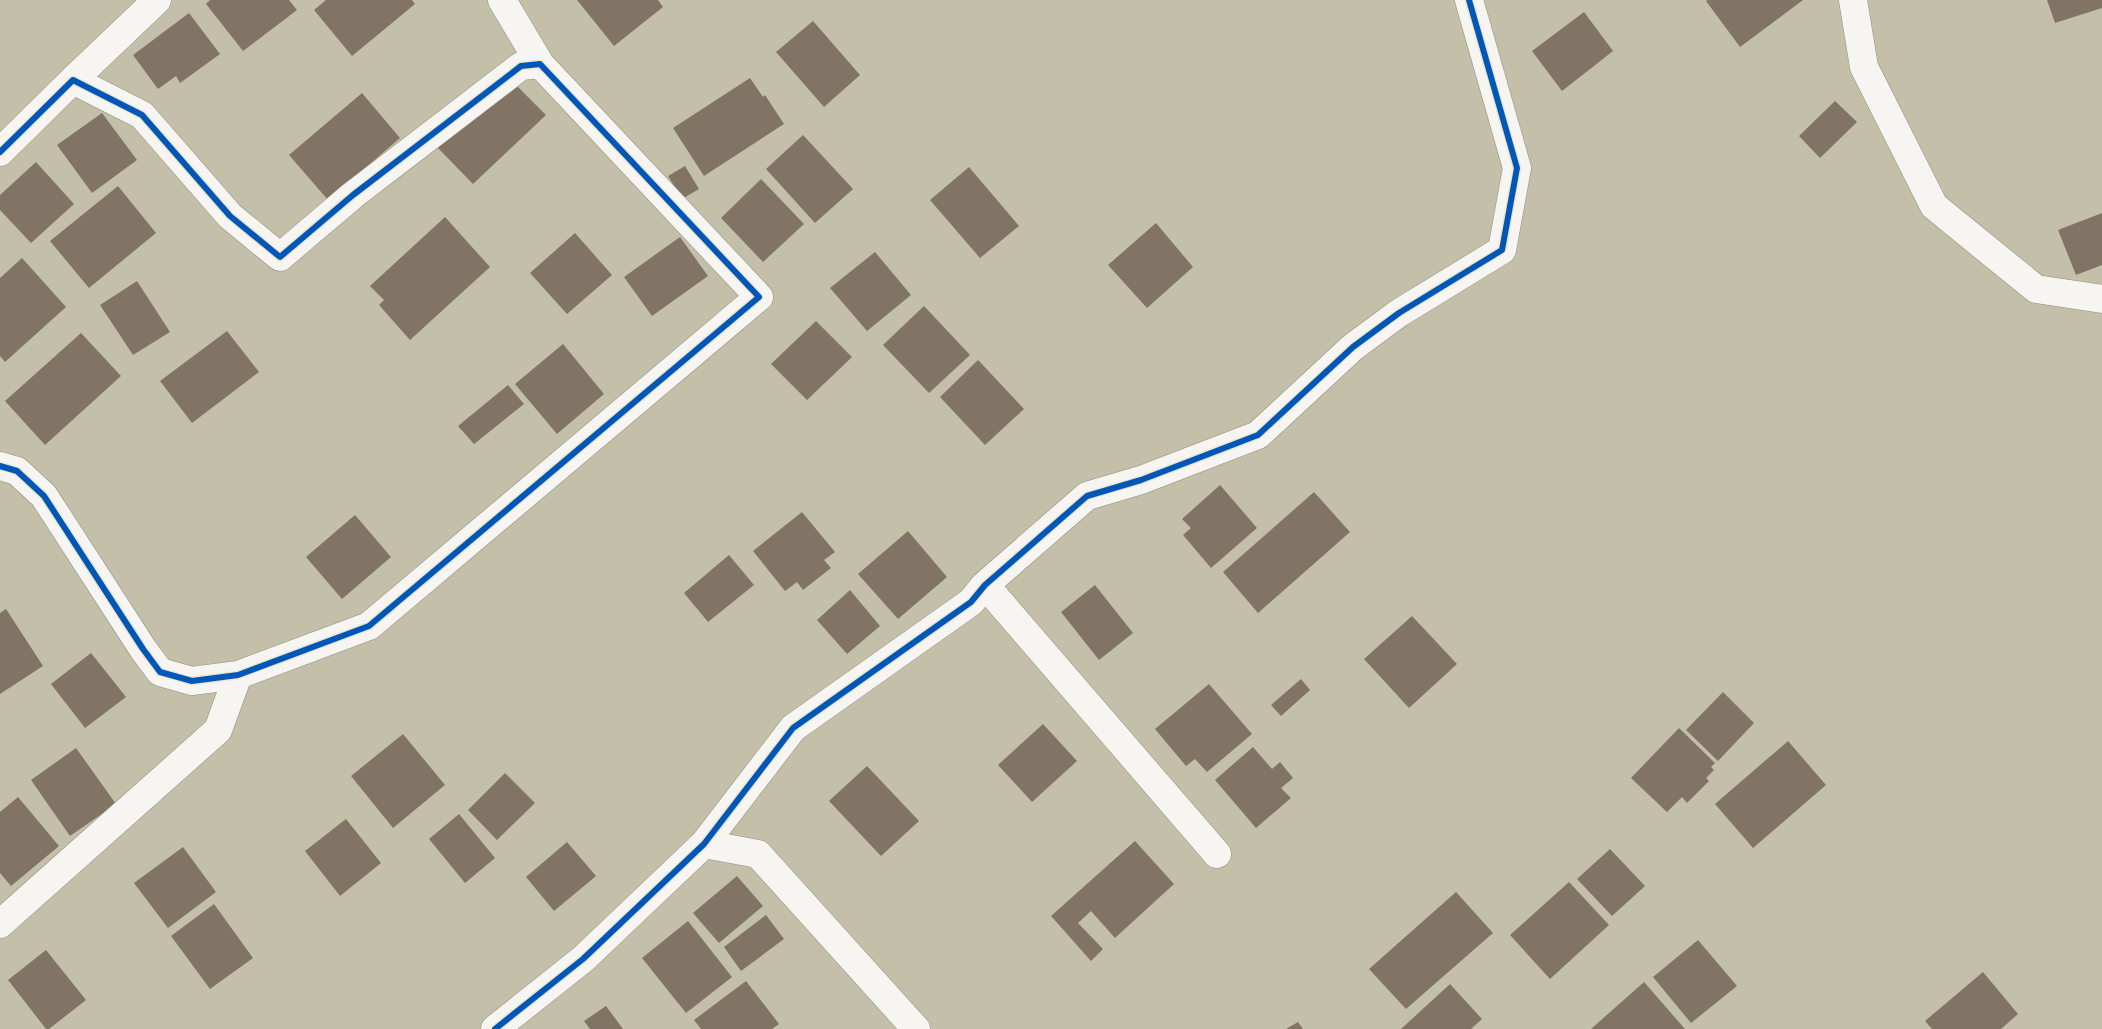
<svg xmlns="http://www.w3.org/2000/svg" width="2102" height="1029" font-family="Literata,serif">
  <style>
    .building { fill: #827465 }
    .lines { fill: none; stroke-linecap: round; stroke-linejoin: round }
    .minor-casing { stroke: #928f7d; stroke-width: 29 }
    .minor { stroke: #f6f5f2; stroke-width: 28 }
    .cycleway-casing { stroke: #ebe7d1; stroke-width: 9 }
    .cycleway { stroke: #0057b8; stroke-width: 6 }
  </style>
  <rect width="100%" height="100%" fill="#c3bfa8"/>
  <path class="building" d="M210 0H289L297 10 243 51 206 4Z
    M326 0H412L415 4 352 56 314 10Z
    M577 0H658L663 7 614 46Z
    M1708 0H1803L1740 47 1706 1Z
    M2047 0H2102V8L2055 23Z
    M1584 12 1613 51 1562 91 1532 51Z
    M189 13 220 54 180 83 176 76 158 89 133 55Z
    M813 21 860 75 824 107 776 52Z
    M509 78 546 115 473 184 436 146Z
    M750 78 763 97 765 95 784 124 704 176 673 128Z
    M362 93 400 138 328 200 289 155Z
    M1835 101 1857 122 1820 158 1799 136Z
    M102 113 137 160 92 193 57 145Z
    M803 135 853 189 815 223 766 169Z
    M36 162 74 204 31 243 0 210V195Z
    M685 166 699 189 682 199 668 176Z
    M969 167 1019 226 980 258 930 200Z
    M761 179 804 224 763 262 721 218Z
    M118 186 156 233 89 288 50 241Z
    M2102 213V265L2076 275 2058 230Z
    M445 217 490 267 410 340 379 305 384 300 370 286Z
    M1156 223 1193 267 1147 308 1108 265Z
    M575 233 612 275 567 314 530 273Z
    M680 237 708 276 652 316 624 277Z
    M875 252 911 295 867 331 830 288Z
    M22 258 66 307 5 362 0 356V278Z
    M137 281 170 332 133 355 100 305Z
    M924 306 970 355 929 393 883 345Z
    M816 321 852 357 807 400 771 364Z
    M227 331 259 372 192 423 160 381Z
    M81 333 121 376 45 445 5 401Z
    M563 344 604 394 557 434 515 384Z
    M978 360 1024 409 985 445 940 397Z
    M508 385 524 404 474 444 458 426Z
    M1220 485 1257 528 1211 568 1183 535 1191 528 1182 519Z
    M1314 492 1350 532 1258 613 1223 572Z
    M802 512 835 552 824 560 831 568 803 590 797 582 785 591 753 551Z
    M355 515 391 557 342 599 306 557Z
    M908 531 947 577 898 619 858 574Z
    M729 555 754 585 708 622 684 593Z
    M1095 585 1133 633 1099 660 1061 612Z
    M850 590 880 626 847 654 817 620Z
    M6 609 43 666 0 694V613Z
    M1412 616 1457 664 1409 708 1364 659Z
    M91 653 126 697 85 728 51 684Z
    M1301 679 1310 690 1281 716 1271 705Z
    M1209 684 1252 734 1207 772 1195 759 1186 766 1155 729Z
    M1723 692 1754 723 1718 761 1686 730Z
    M1043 724 1077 761 1032 802 998 765Z
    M1679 728 1715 763 1711 767 1714 770 1706 778 1709 781 1687 803 1682 797 1667 812 1631 778Z
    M403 734 445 785 393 828 351 776Z
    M1788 741 1826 785 1753 848 1715 804Z
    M1253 747 1272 769 1280 762 1293 778 1281 788 1291 798 1256 828 1215 780Z
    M76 748 116 804 70 836 31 780Z
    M867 766 919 821 881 856 829 801Z
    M505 773 535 803 497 840 468 810Z
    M18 797 59 846 11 886 0 873V812Z
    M459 814 495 858 465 883 429 839Z
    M346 819 381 863 340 896 305 851Z
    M1135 841 1174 884 1115 938 1091 911 1078 923 1103 949 1091 961 1051 916Z
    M567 842 596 876 554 911 526 877Z
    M183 847 216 892 168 928 134 883Z
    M1610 849 1645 886 1612 916 1577 879Z
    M737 876 763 906 719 943 693 913Z
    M1569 882 1609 925 1550 979 1510 935Z
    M1456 892 1493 933 1406 1009 1369 969Z
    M214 904 253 958 210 989 171 936Z
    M766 915 784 939 741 971 724 947Z
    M688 921 732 977 686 1013 642 958Z
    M1698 940 1737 986 1691 1023 1653 977Z
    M46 950 86 1000 49 1029H46L8 980Z
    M1983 972 2018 1014 2001 1029H1932L1925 1021Z
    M746 981 779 1024 772 1029H701L694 1020Z
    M1644 982 1685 1029H1591Z
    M1450 984 1482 1019 1471 1029H1401Z
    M606 1006 623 1029H590L584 1021Z
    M1298 1022 1303 1029H1286Z"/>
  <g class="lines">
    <g class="minor-casing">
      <path id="minor" d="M502 0 540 64
        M1853 0 1864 67 1934 206 2036 289 2102 299
        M73 80 157 0
        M0 152 73 80 142 115 230 216 280 257 353 195 521 66 540 64 759 297 369 626 238 675 192 681 160 672 143 649 44 496 17 471 0 466
        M985 585 1217 854
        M704 844 758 854 916 1029
        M0 924 218 730 238 675
        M495 1029 583 959 704 844 793 728 971 602 985 585 1087 496 1141 480 1258 435 1353 347 1399 313 1502 250 1517 168 1469 0"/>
    </g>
    <use href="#minor" class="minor"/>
    <g class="cycleway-casing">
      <path id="cycleway" d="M0 152 73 80 142 115 230 216 280 257 353 195 521 66 540 64 759 297 369 626 238 675 192 681 160 672 143 649 44 496 17 471 0 466
        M495 1029 583 959 704 844 793 728 971 602 985 585 1087 496 1141 480 1258 435 1353 347 1399 313 1502 250 1517 168 1469 0"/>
    </g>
    <use href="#cycleway" class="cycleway"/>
  </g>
</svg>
